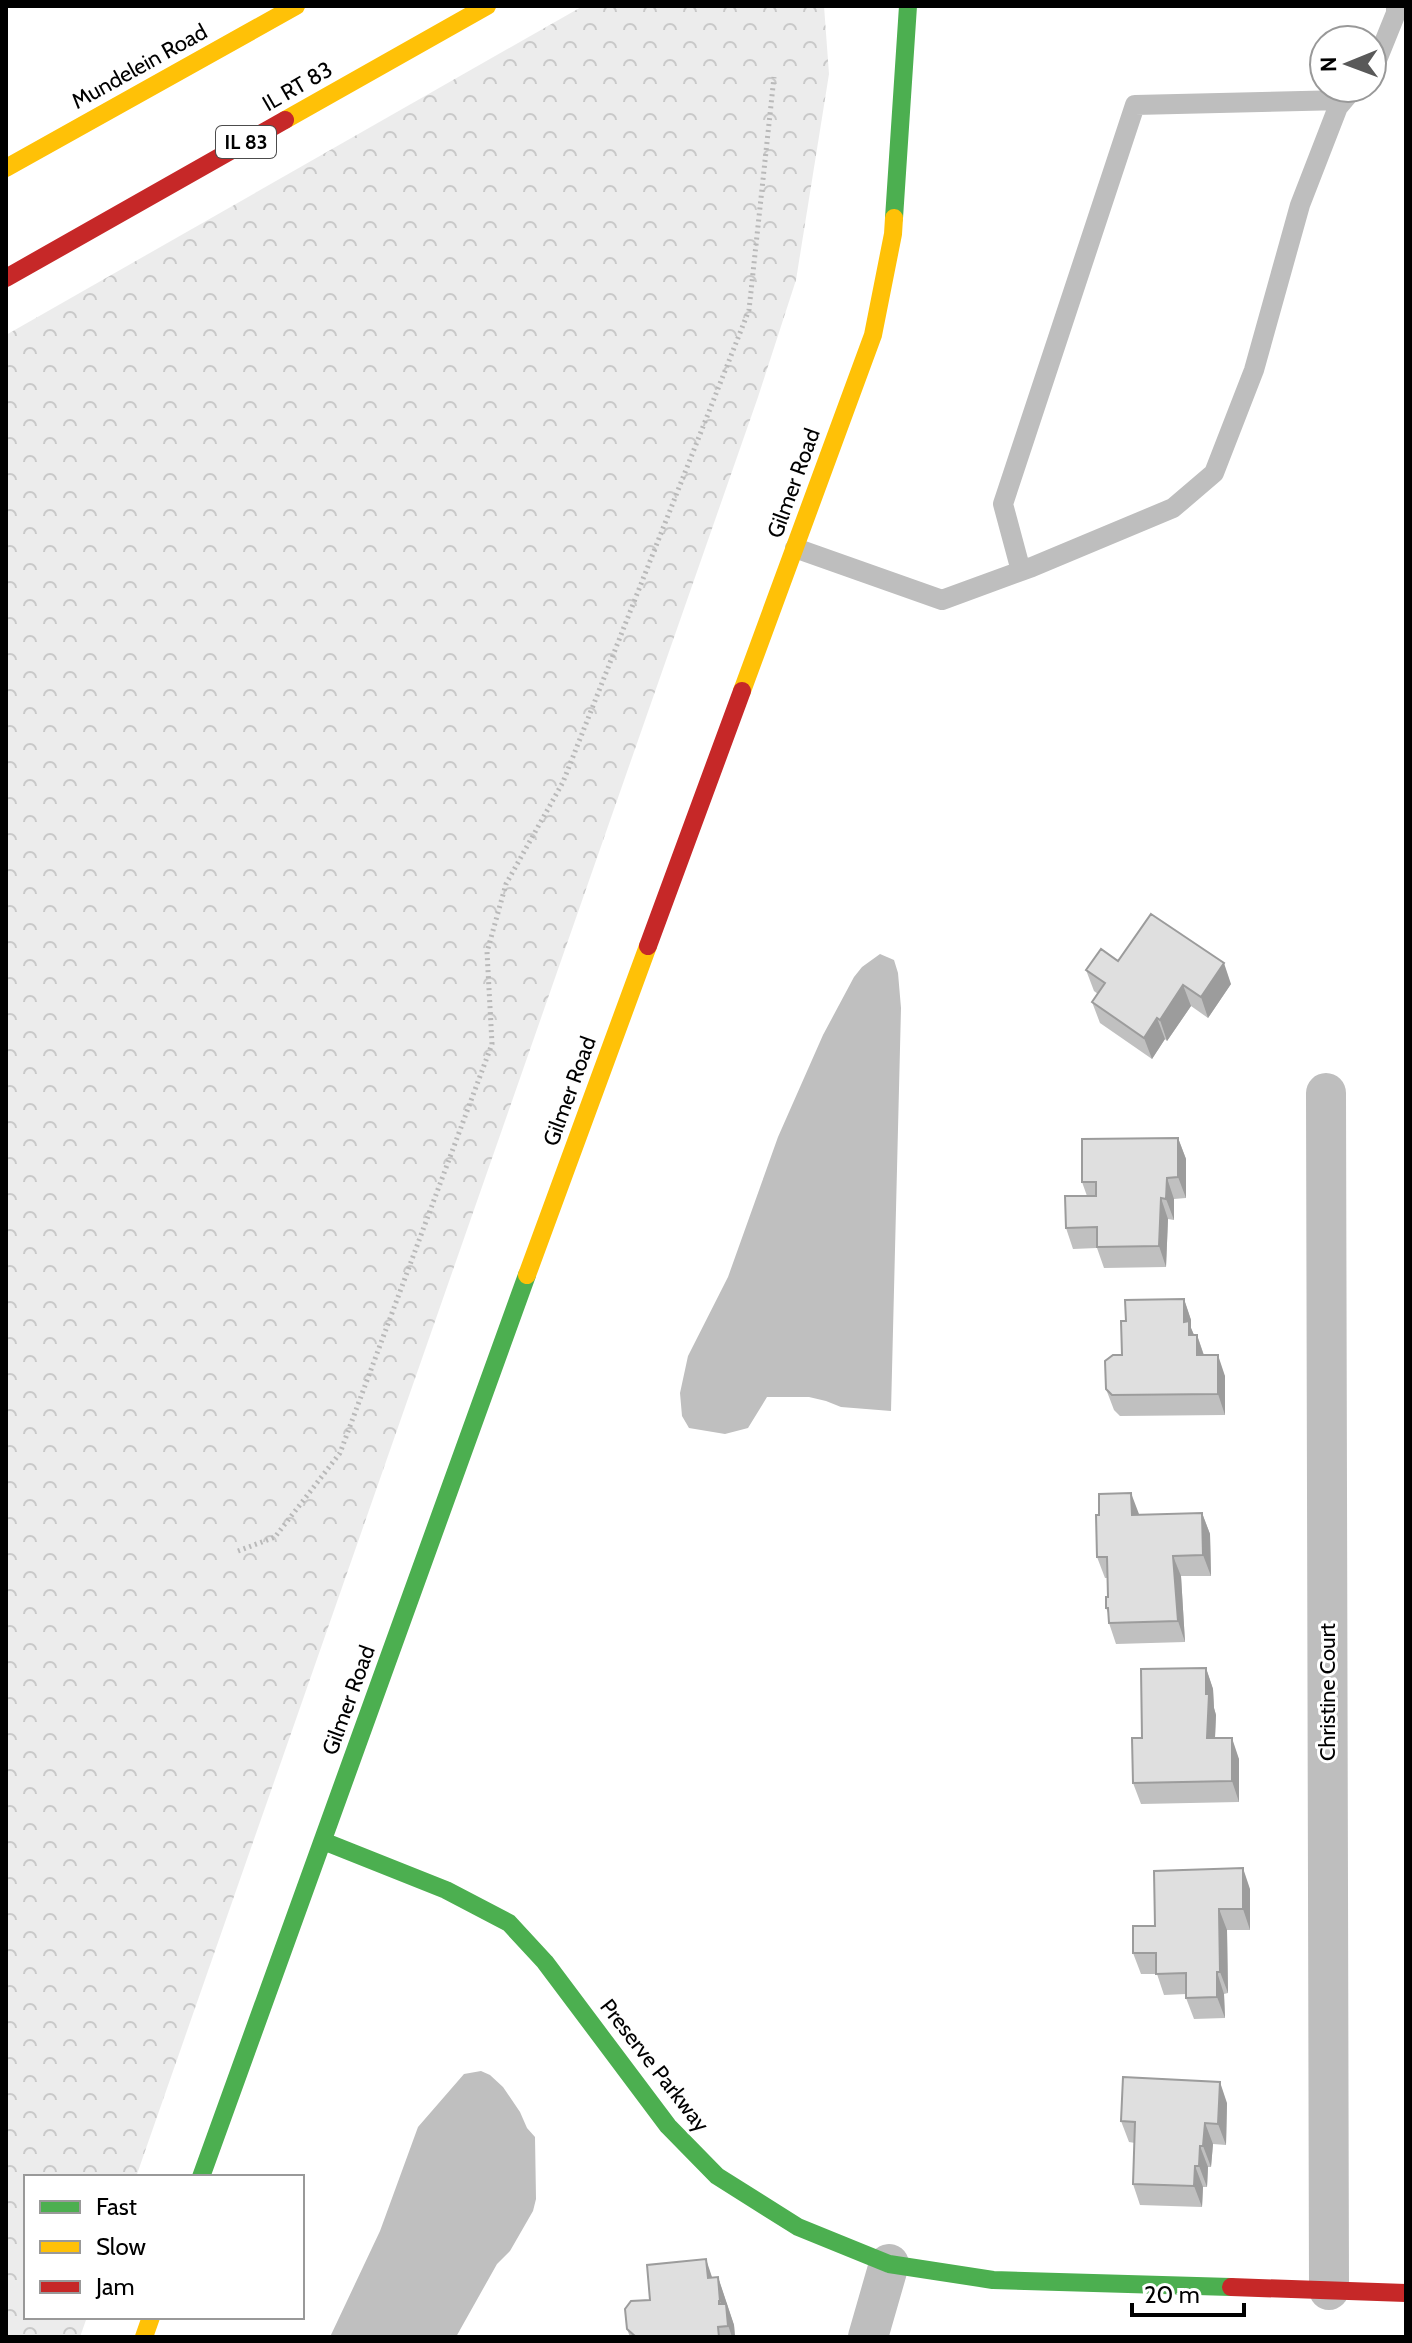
<svg xmlns="http://www.w3.org/2000/svg" width="1412" height="2343" font-family="Cabin,sans-serif">
  <style>
    .forest { fill: url(#forest-crowns) }
    .water { fill: #bfbfbf }
    .lines { fill: none; stroke-linecap: round; stroke-linejoin: round }
    .path { stroke: #b9b9b9; stroke-width: 5; stroke-dasharray: 2 4; stroke-linecap: butt }
    .lane { stroke: #bebebe; stroke-width: 20 }
    .street { stroke: #bebebe; stroke-width: 40 }
    .fast { stroke: #4caf50; stroke-width: 18 }
    .slow { stroke: #ffc107; stroke-width: 18 }
    .jam { stroke: #c62828; stroke-width: 18 }
    .wall { fill: #c0c0c0 }
    .shaded-wall { fill: #9c9c9c }
    .building { fill: #dfdfdf; stroke: #9c9c9c; stroke-width: 2 }
    .labels { text-anchor: middle; stroke-width: 6; stroke-linejoin: round; paint-order: stroke }
    .shield { fill: #fff; stroke: #4c4c4c; stroke-width: 2 }
    .shield-label { font-size: 20px; font-weight: bold; fill: #000 }
    .street-label { font-size: 22px; fill: #000; stroke: #fff }
  </style>
  <defs>
    <pattern id="forest-crowns" width="20" height="18" patternUnits="userSpaceOnUse" patternTransform="scale(2)"><rect width="20" height="18" fill="#ececec"/><path d="M2 6a3 3 0 1 1 6 0M12 15a3 3 0 1 1 6 0" fill="none" stroke="#c9c9c9"/></pattern>
  </defs>
  <rect width="100%" height="100%" fill="#fff"/>
  <path class="forest" d="M583 6H824L829 74 796 280 758 397 136 2177H26V2317H87L80 2337H6V335Z"/>
  <path class="water" d="M880 954 894 960 898 973 901 1008 891 1411 841 1407 826 1401 809 1397H767L748 1428 725 1434 689 1428 682 1416 680 1393 688 1356 728 1277 778 1137 823 1035 854 977 862 967Z
    M481 2071 490 2075 503 2087 520 2112 527 2128 535 2137 536 2199 533 2211 510 2251 497 2264 456 2337H330L380 2231 418 2127 464 2074Z"/>
  <g class="lines">
    <path class="path" d="M238 1551 275 1537 340 1453 492 1044 487 952 506 884 563 782 749 310 774 77"/>
    <path class="lane" d="M1372 66 1377 60 1396 13V6
      M795 548 942 600 1032 567 1173 508 1214 473 1254 370 1300 205 1338 107 1354 88
      M1021 571 1003 504 1135 105 1344 100"/>
    <path class="street" d="M1326 1093 1329 2290
      M868 2337 889 2264"/>
    <path class="fast" d="M894 218 908 6
      M323 1841 446 1890 509 1923 545 1962 668 2126 717 2176 798 2227 889 2264 993 2280 1231 2287
      M201 2177 527 1275"/>
    <path class="slow" d="M285 120 487 6
      M6 168 296 6
      M742 691 873 335 893 234 894 218
      M527 1275 648 946
      M144 2337 151 2317"/>
    <path class="jam" d="M6 278 285 120
      M648 946 742 691
      M1231 2287 1406 2293"/>
  </g>
  <path class="wall" d="M1118 961 1231 984 1208 1018 1191 1006 1167 1041 1165 1039 1152 1059 1100 1023 1092 1002 1098 994 1094 991 1086 970Z
    M1178 1138 1186 1159V1198L1174 1199V1220L1168 1219 1166 1267 1104 1268 1097 1248 1073 1249 1066 1228 1087 1196 1082 1182Z
    M1184 1299 1191 1320V1328L1194 1335H1197L1204 1355 1225 1376V1415L1120 1416 1114 1410 1106 1389 1122 1355 1126 1321Z
    M1202 1513 1210 1534 1211 1576H1181L1185 1642 1116 1644 1109 1623V1615L1106 1608 1108 1597V1578H1105L1097 1557 1139 1515Z
    M1206 1668 1213 1689 1214 1708 1216 1715 1215 1738 1239 1759V1802L1141 1804 1133 1783 1142 1738Z
    M1250 1889V1930H1227L1228 1993 1224 1994 1225 2018 1194 2019 1186 1998V1994L1164 1995 1157 1974H1141L1133 1953 1155 1926Z
    M1227 2103 1226 2145 1213 2144 1211 2167H1208L1207 2187H1203L1202 2207 1140 2205 1133 2184 1135 2143 1129 2142 1121 2121Z
    M718 2277 734 2325 735 2337H630L627 2329 650 2300 712 2278Z"/>
  <path class="shaded-wall" d="M1224 963 1231 984 1208 1018 1201 997Z
    M1183 985 1191 1006 1167 1041 1160 1020Z
    M1157 1018 1165 1039 1152 1059 1144 1038Z
    M1178 1138 1186 1159V1198L1178 1177Z
    M1167 1178 1174 1199V1220L1166 1199Z
    M1161 1198 1168 1219 1166 1267 1159 1246Z
    M1184 1299 1191 1320V1328L1197 1342V1356L1184 1322Z
    M1197 1335 1204 1356 1197 1355Z
    M1218 1355 1225 1376V1415L1218 1394Z
    M1131 1493 1139 1514V1536L1132 1515Z
    M1202 1513 1210 1534 1211 1576 1203 1555Z
    M1173 1556 1181 1576 1185 1642 1178 1621Z
    M1206 1668 1213 1689 1214 1708 1216 1715 1214 1759 1207 1738Z
    M1232 1738 1239 1759V1802L1232 1781Z
    M1243 1868 1250 1889V1930L1243 1909Z
    M1219 1909 1227 1930 1228 1993 1220 1972Z
    M1217 1972 1224 1994 1225 2018 1217 1997Z
    M1220 2082 1227 2103 1226 2145 1218 2124Z
    M1205 2123 1213 2144 1211 2167 1203 2146Z
    M1200 2146 1208 2167 1207 2187 1199 2166Z
    M1195 2166 1203 2187 1202 2207 1194 2186Z
    M706 2259 713 2280 708 2278Z
    M718 2277 734 2325 735 2337H732L720 2301Z"/>
  <path class="building" d="M1151 914 1224 963 1201 997 1183 985 1160 1020 1157 1018 1144 1038 1092 1002 1105 983 1086 970 1101 949 1118 961Z
    M1178 1138V1177L1167 1178 1166 1199 1161 1198 1159 1246 1097 1247V1227L1066 1228 1065 1196H1096V1182H1082V1139Z
    M1184 1299V1322L1189 1321V1335H1197V1355H1218V1394L1112 1395 1106 1389 1105 1361 1113 1355H1122L1121 1321H1126L1125 1300Z
    M1131 1493 1132 1515 1202 1513 1203 1555 1173 1556 1178 1621 1109 1623 1108 1608H1106V1597H1108L1107 1557H1097L1096 1515H1099V1494Z
    M1206 1668V1694H1209L1207 1738H1232V1781L1133 1783 1132 1738H1142L1141 1669Z
    M1243 1868V1909H1219L1220 1972H1217V1997L1186 1998V1973L1156 1974V1953H1133V1926H1155L1154 1871Z
    M1123 2077 1220 2082 1218 2124 1205 2123 1203 2146H1200L1199 2166H1195L1194 2186 1133 2184 1135 2122 1121 2121Z
    M706 2259 708 2278 718 2277 720 2301H719V2304H726L728 2326 718 2327 719 2337H654V2336L636 2337 627 2329 625 2309 631 2301 650 2300 647 2265Z"/>
  <g class="labels">
    <rect class="shield" x="216" y="126" width="60" height="32" rx="6"/>
    <g class="shield-label">
      <text x="246" y="149">IL 83</text>
    </g>
    <g class="street-label">
      <text transform="translate(139 66) rotate(-29)" y="8">Mundelein Road</text>
      <text transform="translate(297 86) rotate(-30)" y="8">IL RT 83</text>
      <text transform="translate(793 483) rotate(-70)" y="8">Gilmer Road</text>
      <text transform="translate(569 1091) rotate(-70)" y="8">Gilmer Road</text>
      <text transform="translate(1327 1692) rotate(-90)" y="8">Christine Court</text>
      <text transform="translate(348 1700) rotate(-70)" y="8">Gilmer Road</text>
      <text transform="translate(655 2065) rotate(52)" y="8">Preserve Parkway</text>
    </g>
  </g>
  <rect width="1412" height="2343" fill="none" stroke="#000000" stroke-width="16"/>
  <rect x="24" y="2175" width="280" height="144" fill="#ffffff" stroke="#999999" stroke-width="2"/>
  <rect x="40" y="2201" width="40" height="12" fill="#4caf50" stroke="#999999" stroke-width="2"/>
  <text x="96" y="2215" font-size="24" fill="#000000">Fast</text>
  <rect x="40" y="2241" width="40" height="12" fill="#ffc107" stroke="#999999" stroke-width="2"/>
  <text x="96" y="2255" font-size="24" fill="#000000">Slow</text>
  <rect x="40" y="2281" width="40" height="12" fill="#c62828" stroke="#999999" stroke-width="2"/>
  <text x="96" y="2295" font-size="24" fill="#000000">Jam</text>
  <g transform="translate(1348 64) rotate(269)"><circle r="38" fill="#ffffff" stroke="#999999" stroke-width="2"/>
  <path d="M0-6L14 30L0 20L-14 30Z" fill="#595959"/>
  <text y="-12" font-size="22" font-weight="bold" text-anchor="middle" fill="#000000">N</text>
  </g>
  <path d="M1132 2303v12h112v-12" fill="none" stroke="#000000" stroke-width="4"/>
  <text x="1144" y="2303" font-size="24" fill="#000000" stroke="#ffffff" stroke-width="6" paint-order="stroke">20 m</text>
</svg>
